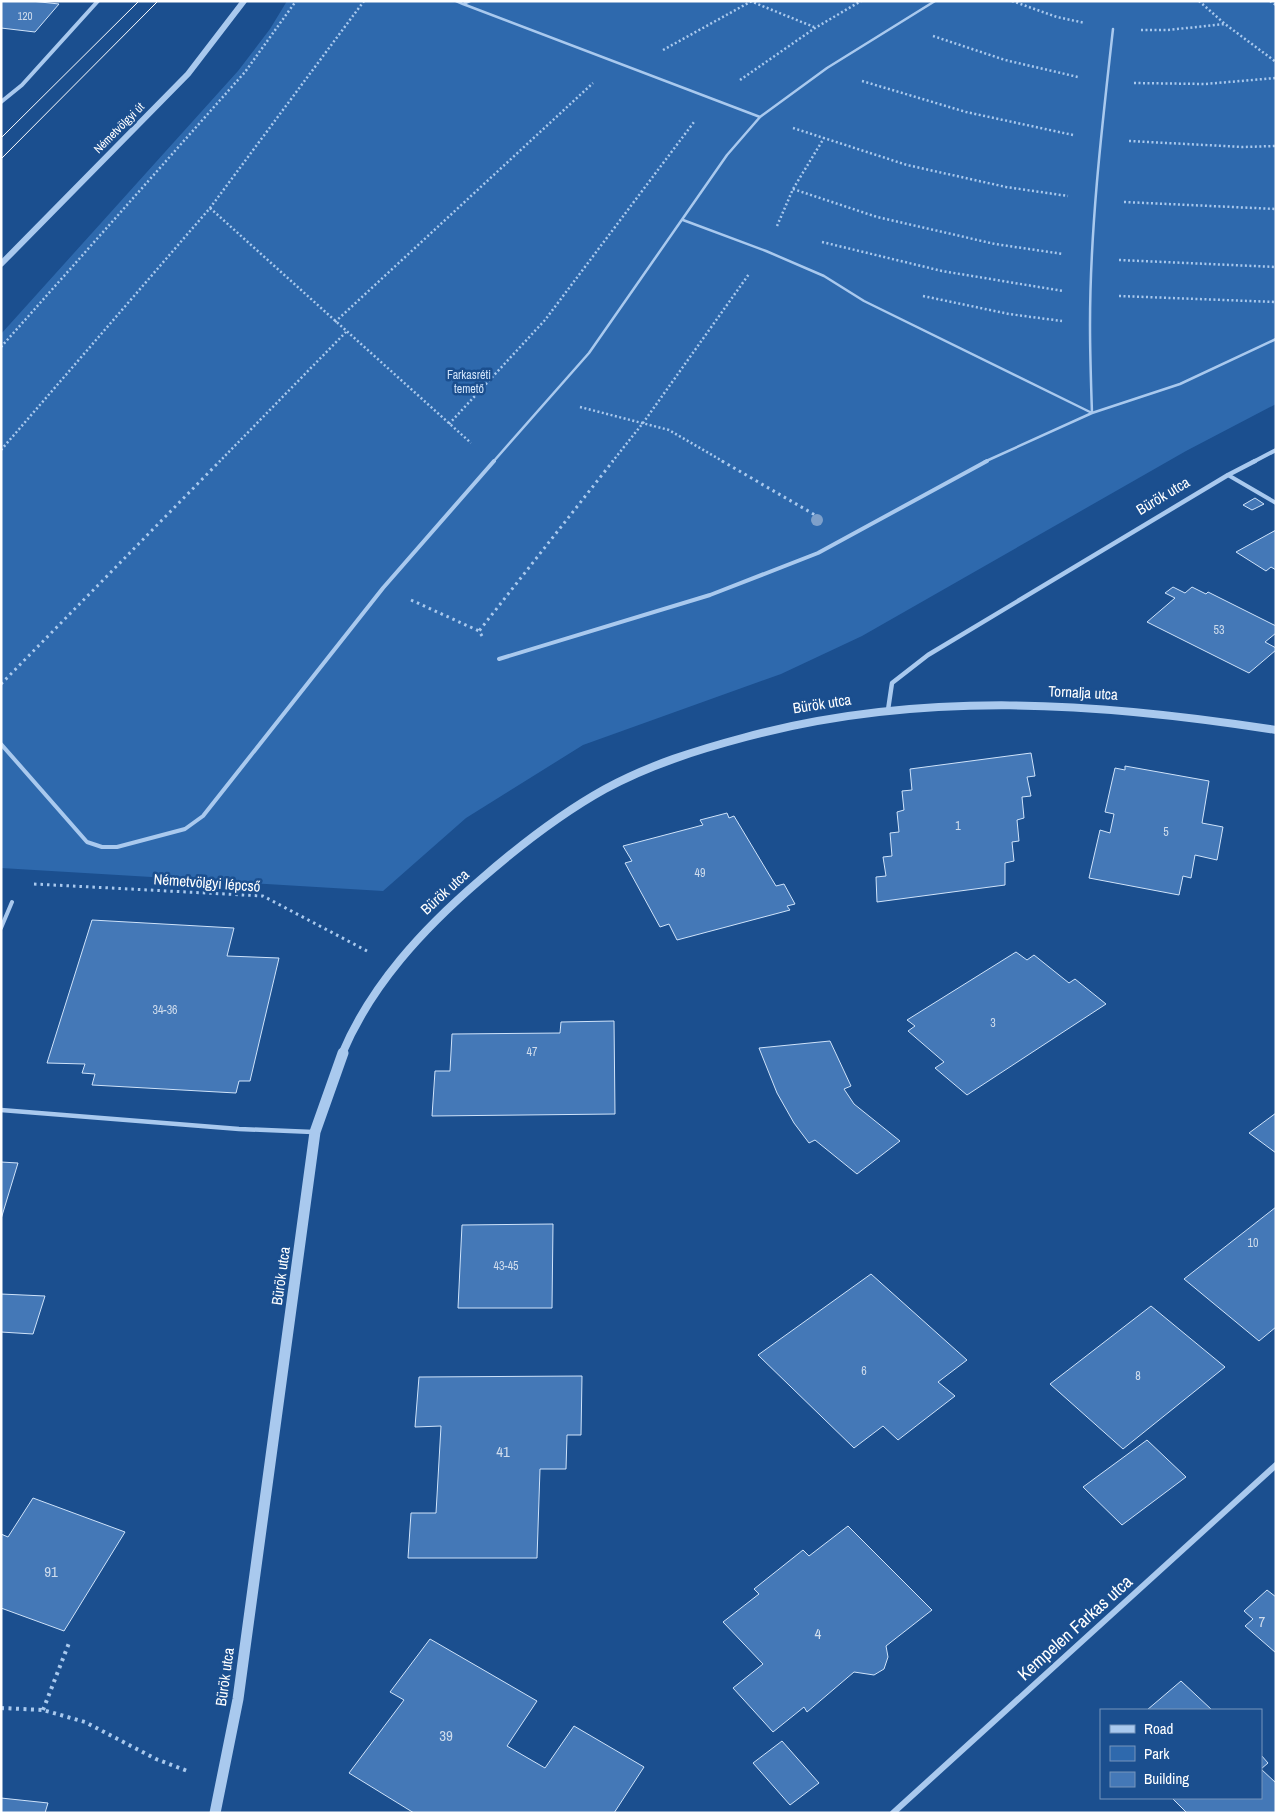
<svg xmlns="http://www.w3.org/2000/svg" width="1277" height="1814" font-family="'Archivo Narrow',sans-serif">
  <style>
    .green { fill: #2e69ad }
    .building { fill: #4478b7; stroke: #cfe3fa }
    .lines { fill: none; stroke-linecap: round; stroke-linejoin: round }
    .path-far2 { stroke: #a9c9ee; stroke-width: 2.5; stroke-dasharray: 2 2.5; stroke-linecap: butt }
    .path-far1 { stroke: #a9c9ee; stroke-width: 3; stroke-dasharray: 2.5 4; stroke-linecap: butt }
    .path { stroke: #a9c9ee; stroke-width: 4; stroke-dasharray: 3 4.5; stroke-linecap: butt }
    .service-far2 { stroke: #a9c9ee; stroke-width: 2.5 }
    .service-far1 { stroke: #a9c9ee; stroke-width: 4 }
    .service { stroke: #a9c9ee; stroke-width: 4.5 }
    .minor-far2 { stroke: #a9c9ee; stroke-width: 4 }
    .minor-far1 { stroke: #a9c9ee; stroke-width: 4.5 }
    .minor { stroke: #a9c9ee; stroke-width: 6 }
    .tertiary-far2 { stroke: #a9c9ee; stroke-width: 6 }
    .tertiary-far1 { stroke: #a9c9ee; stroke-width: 8 }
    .tertiary { stroke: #a9c9ee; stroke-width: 11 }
    .tram { stroke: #fff; stroke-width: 1 }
    .tree { fill: #7ea0ca }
    .labels { text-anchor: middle; stroke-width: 5; stroke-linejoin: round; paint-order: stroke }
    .far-number-label { font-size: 11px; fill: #d0dded }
    .far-street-label { font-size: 12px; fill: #fff; stroke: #1b4f8f }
    .far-park-label { font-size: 12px; fill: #cfe3fa; stroke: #1b4f8f }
    .number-label { font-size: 12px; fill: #d0dded }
    .street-label { font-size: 15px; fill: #fff; stroke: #1b4f8f }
    .near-number-label { font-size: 15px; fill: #d0dded }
    .near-street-label { font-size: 18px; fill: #fff; stroke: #1b4f8f }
  </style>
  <rect width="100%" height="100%" fill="#1b4f8f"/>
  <path class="green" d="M287 1H1276V404L1186 451 862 636 781 674 583 745 466 818 383 891 1 868V334L238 71 270 29Z"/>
  <path class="building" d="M1 1H31L59 4 35 32 1 28Z
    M1255 498 1264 504 1252 510 1243 505Z
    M1276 530V570L1271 567 1266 571 1236 552Z
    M1173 587 1185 593 1192 587 1206 594 1208 592 1276 626V633L1265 642 1276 648V650L1249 673 1147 622 1175 598 1165 593Z
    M1031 753 1035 776 1027 777 1031 796 1022 797 1024 818 1017 820 1019 841 1012 842 1014 861 1005 863V885L877 902 876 877 886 876 883 857 892 856 890 833 899 832 897 812 904 810 902 791 912 790 910 769Z
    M1125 766 1209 781 1202 823 1223 827 1217 860 1195 855 1191 878 1183 876 1179 895 1089 878 1100 830 1110 833 1114 814 1105 812 1115 768 1125 770Z
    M727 813 729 818 734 816 776 886 784 884 795 904 787 906 790 910 677 940 669 924 660 927 625 863 632 861 623 846 703 825 700 820Z
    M92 920 234 928 227 956 279 958 250 1081H239L236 1093 92 1085 95 1074 82 1073 85 1064 47 1063Z
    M1016 952 1027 960 1034 955 1069 983 1075 979 1106 1004 967 1095 935 1068 944 1062 908 1031 915 1026 907 1020Z
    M614 1021 615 1114 432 1116 435 1071H450L452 1034 560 1033 561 1022Z
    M830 1041 851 1086 844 1089 854 1104 900 1141 857 1174 815 1140 809 1143 794 1123 777 1093 759 1048Z
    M1276 1113V1153L1249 1133Z
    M1 1162 18 1163 1 1219Z
    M1276 1207V1327L1259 1341 1184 1279Z
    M553 1224 552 1308H458L462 1225Z
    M871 1274 967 1360 938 1382 955 1396 898 1440 883 1426 854 1448 758 1355Z
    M1 1294 45 1296 33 1334 1 1332Z
    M1151 1306 1225 1367 1123 1449 1050 1384Z
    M582 1376 581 1435H567L566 1469H540L537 1558H408L411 1513H436L441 1426 415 1427 419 1377Z
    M1147 1440 1186 1477 1122 1525 1083 1487Z
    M33 1498 125 1532 64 1631 1 1608V1534L8 1537Z
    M848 1526 932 1610 886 1646 888 1657 884 1669 874 1675 854 1672 807 1712 804 1707 773 1732 733 1688 763 1664 723 1622 759 1594 754 1589 803 1550 809 1556Z
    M1267 1590 1276 1597V1653L1245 1626 1253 1619 1244 1611Z
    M430 1639 537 1701 507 1746 545 1768 574 1726 644 1767 614 1813H414L349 1773 404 1700 390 1692Z
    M1181 1681 1212 1710H1147Z
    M782 1741 819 1783 790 1805 753 1763Z
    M1261 1755 1268 1763 1261 1769 1276 1783V1813H1187L1172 1798H1261Z
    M1 1798 48 1803 45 1813H1Z"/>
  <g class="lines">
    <path class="path-far2" d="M750 1 814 27
      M1012 1 1057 17 1085 23
      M1199 1 1225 24 1276 62
      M1270 1 1276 5
      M1141 30H1168L1225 24
      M933 36 1005 60 1078 77
      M663 50 750 2
      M740 80 815 28 861 1
      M862 81 966 112 1073 135
      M1134 83 1205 84 1276 78
      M793 128 907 165 1006 187 1068 196
      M1129 141 1243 147 1276 146
      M793 189 877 217 995 244 1063 254
      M1124 202 1276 209
      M210 208 471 443
      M777 226 793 189 824 138
      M822 242 942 271 1063 291
      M1119 260 1276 267
      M923 296 1009 314 1062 321
      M1119 296 1276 302
      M335 322 593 83
      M1 347 245 72 296 1
      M580 407 669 430 724 462
      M449 424 545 320 694 122
      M1 450 210 208 364 1
      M219 462 346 332
      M612 462 643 423 749 274"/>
    <path class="path-far1" d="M722 461 822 519
      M411 600 479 631
      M482 636 479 631 613 461
      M1 684 220 461
      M34 884 263 896 367 951"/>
    <path class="path" d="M1 1708 43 1710 85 1722 156 1759 190 1772
      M43 1710 69 1643"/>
    <path class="service-far2" d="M456 1 463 4
      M470 1 463 4 760 117
      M683 220 766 251 824 276 864 301 1092 413C1091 384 1090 355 1090 325 1090 228 1102 126 1113 29
      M493 462 589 353 727 155 760 117 827 68 935 1
      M984 462 1092 413 1180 384 1276 339"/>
    <path class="service-far1" d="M1228 475 1276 503
      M499 659 710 595 818 553 987 461
      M1 744 87 842 102 847H117L185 829 203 816 383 588 494 461
      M1 928 12 902"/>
    <path class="service" d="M1 1110 239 1129 313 1132"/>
    <path class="minor-far2" d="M1 102 22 85 98 1
      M1253 462 1276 450"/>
    <path class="minor-far1" d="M888 710 892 683 928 655 1228 475 1255 461"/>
    <path class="minor" d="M893 1813 1276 1465"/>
    <path class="tertiary-far2" d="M1 264 188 74 244 1"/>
    <path class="tertiary-far1" d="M342 1054C371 985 423 929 480 880 519 846 560 814 605 789 649 765 697 750 746 737 922 690 1097 702 1276 730"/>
    <path class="tertiary" d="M215 1813 238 1699 315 1132 343 1053"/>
    <path class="tram" d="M1 138 139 1
      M1 159 158 1"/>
  </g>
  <circle class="tree" cx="817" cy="520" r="6"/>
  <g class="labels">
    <g class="far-number-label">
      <text x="25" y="20">120</text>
    </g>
    <g class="far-street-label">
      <text transform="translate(119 128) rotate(-45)" y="4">Németvölgyi út</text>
    </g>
    <g class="far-park-label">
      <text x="469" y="379">Farkasréti<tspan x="469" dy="14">temető</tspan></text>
    </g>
    <g class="number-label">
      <text x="1219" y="634">53</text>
      <text x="958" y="830">1</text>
      <text x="1166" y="836">5</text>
      <text x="700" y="877">49</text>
      <text x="165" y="1014">34-36</text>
      <text x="993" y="1027">3</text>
      <text x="532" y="1056">47</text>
      <text x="1253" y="1247">10</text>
      <text x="506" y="1270">43-45</text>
      <text x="864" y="1375">6</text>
      <text x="1138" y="1380">8</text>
    </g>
    <g class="street-label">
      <text transform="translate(1163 496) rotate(-31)" y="5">Bürök utca</text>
      <text transform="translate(1083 693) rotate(3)" y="5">Tornalja utca</text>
      <text transform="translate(822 704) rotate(-9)" y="5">Bürök utca</text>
      <text transform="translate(207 883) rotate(4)" y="5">Németvölgyi lépcső</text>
      <text transform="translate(445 892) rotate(-42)" y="5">Bürök utca</text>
      <text transform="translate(281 1276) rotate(-82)" y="5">Bürök utca</text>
      <text transform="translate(225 1677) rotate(-82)" y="5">Bürök utca</text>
    </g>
    <g class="near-number-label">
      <text x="503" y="1457">41</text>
      <text x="51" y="1577">91</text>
      <text x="1262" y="1627">7</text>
      <text x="818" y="1639">4</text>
      <text x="446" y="1741">39</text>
    </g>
    <g class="near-street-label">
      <text transform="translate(1075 1628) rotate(-42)" y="6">Kempelen Farkas utca</text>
    </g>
  </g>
  <rect width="1277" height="1814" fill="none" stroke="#ffffff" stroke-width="5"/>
  <rect x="1100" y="1709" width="162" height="90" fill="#1b4f8f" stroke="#7695bc"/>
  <rect x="1110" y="1725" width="25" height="8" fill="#a9c9ee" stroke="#7695bc"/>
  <text x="1144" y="1734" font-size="15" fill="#ffffff">Road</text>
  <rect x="1110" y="1746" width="25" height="15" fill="#2e69ad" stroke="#7695bc"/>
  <text x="1144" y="1759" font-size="15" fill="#ffffff">Park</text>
  <rect x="1110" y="1772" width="25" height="15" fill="#4478b7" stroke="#7695bc"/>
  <text x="1144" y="1784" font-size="15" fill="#ffffff">Building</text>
</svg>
